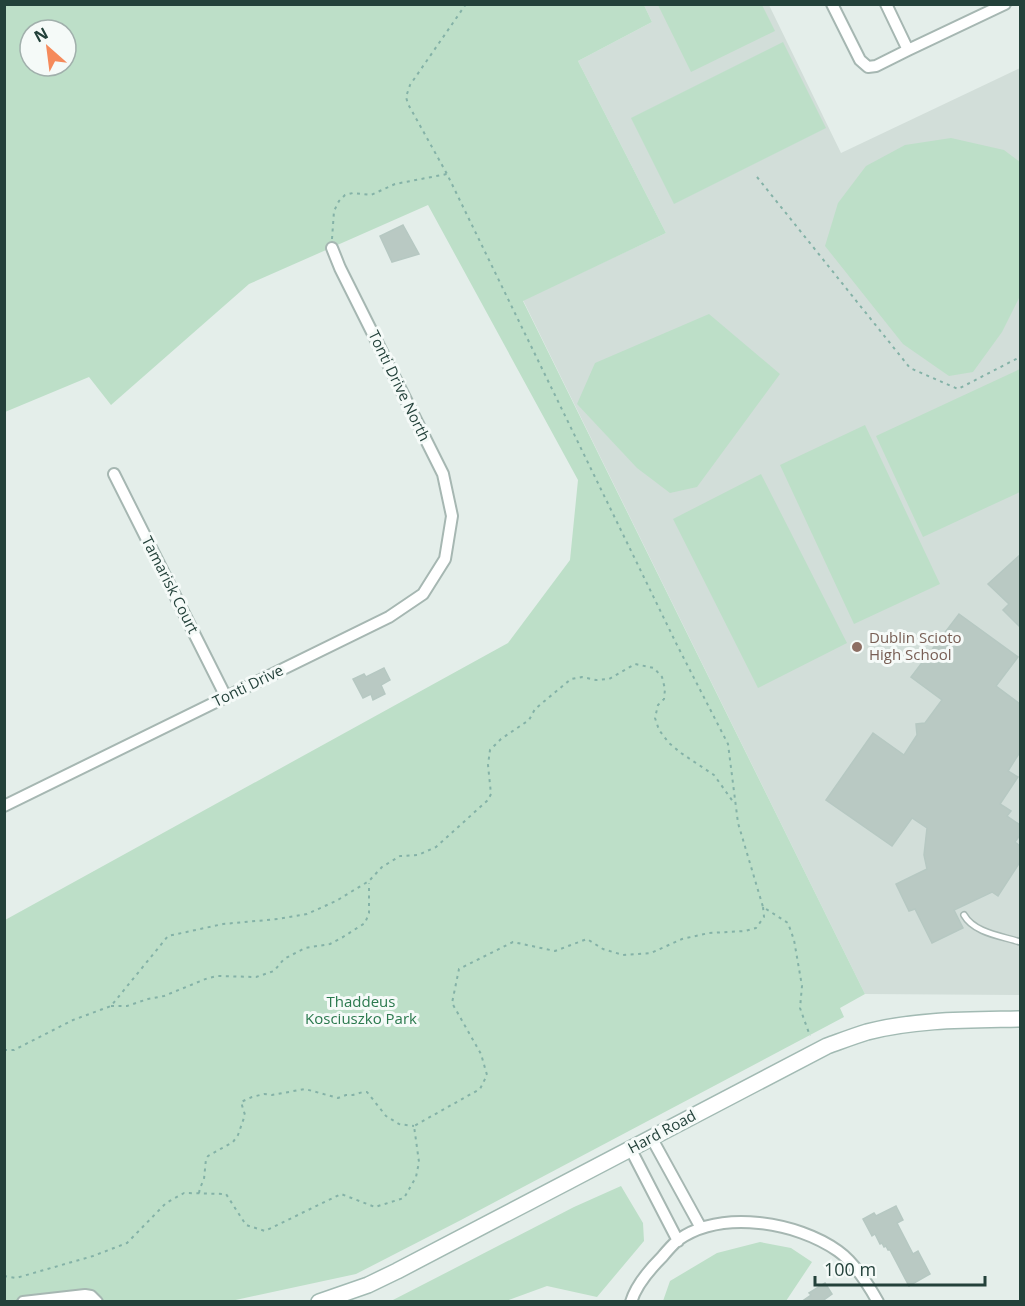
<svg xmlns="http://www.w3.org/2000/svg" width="1025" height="1306" font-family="'Open Sans',sans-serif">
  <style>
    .built { fill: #d2ded9 }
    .green { fill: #bddfc8; fill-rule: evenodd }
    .building { fill: #b9c9c3; stroke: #b6c8c2; stroke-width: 1.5 }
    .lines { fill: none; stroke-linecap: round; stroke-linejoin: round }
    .lane-casing { stroke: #a6b7b2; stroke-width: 8 }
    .street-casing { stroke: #a6b7b2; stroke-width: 14 }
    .secondary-casing { stroke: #a2bab3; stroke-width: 18 }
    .path { stroke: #84b2a7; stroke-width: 2; stroke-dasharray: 3 4.5; stroke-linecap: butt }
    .lane { stroke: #fff; stroke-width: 5 }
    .street { stroke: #fff; stroke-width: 10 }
    .secondary { stroke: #fff; stroke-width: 15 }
    .education-dot { fill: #8d6e63; stroke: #f5faf8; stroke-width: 2 }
    .labels { text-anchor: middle; stroke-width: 6; stroke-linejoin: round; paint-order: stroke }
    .street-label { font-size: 15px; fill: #23413a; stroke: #f5faf8 }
    .education-label { font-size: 15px; fill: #785e54; stroke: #f5faf8; text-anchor: start }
    .park-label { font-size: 15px; fill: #2b794e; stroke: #f5faf8 }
  </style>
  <rect width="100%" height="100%" fill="#e4eeea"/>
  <path class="built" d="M644 5H769L841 153 1020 68V995L865 994 523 300 666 233 578 61 652 22Z"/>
  <path class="green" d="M5 5H644L652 22 578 61 666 233 523 301 865 994 840 1008 844 1017 461 1220 356 1274 231 1301H5V920L508 643 570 560 578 480 428 205 249 284 111 405 89 377 5 412ZM30 30H66V66H30Z
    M658 5H762L775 31 691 72Z
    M783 42 826 128 674 204 631 118Z
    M951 138 1004 150 1020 162V296L1002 332 973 372 949 376 903 344 825 246 838 203 866 166 905 145Z
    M709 314 780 374 697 487 670 493 637 468 577 404 595 363Z
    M1020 369V492L923 537 876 436Z
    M865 425 940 584 854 624 780 465Z
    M761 474 847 643 758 688 673 519Z
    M621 1186 643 1223 644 1241 597 1297 547 1286 506 1301H391L574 1207Z
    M760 1242 791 1248 812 1262 786 1301H663L670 1281 717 1253Z"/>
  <path class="building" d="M403 225 419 254 392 262 380 236Z
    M1020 555V627L1003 610 1009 604 988 584Z
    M959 614 1018 657 996 686 1020 704V752L1008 771 1018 777 1000 804 1011 811 1007 816 1020 825V835L1015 842 1020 846V862L998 896 992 892 954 910 963 928 932 943 915 909 909 911 896 884 927 869 924 855 927 828 912 818 892 846 826 800 873 733 904 755 917 735 916 724 925 723 942 700 911 677Z
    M384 668 390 680 381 685 385 694 373 700 371 694 363 698 353 679 364 674 366 677Z
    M896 1206 903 1220 897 1223 913 1254 918 1251 930 1274 909 1286 890 1250H888L886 1246 884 1247 882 1243 880 1244 875 1234 872 1236 863 1219 874 1213 876 1216Z
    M825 1283 832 1294 821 1302H801L811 1295 809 1293Z"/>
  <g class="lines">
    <g class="lane-casing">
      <path id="lane" d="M964 915C974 933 1002 936 1020 942"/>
    </g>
    <g class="street-casing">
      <path id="street" d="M832 4 860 60 868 67 876 66 908 50 1005 4
        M886 4 908 50
        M114 474 226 697
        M4 806 389 617 423 594 445 559 452 516 443 474 340 268 332 248
        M651 1137 701 1228
        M630 1148 678 1241
        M23 1302 85 1295 91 1296 97 1302
        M631 1302C636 1285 650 1269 662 1257 667 1251 672 1245 678 1240 722 1209 797 1222 838 1251 855 1263 868 1284 878 1302"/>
    </g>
    <g class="secondary-casing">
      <path id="secondary" d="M319 1302 368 1285 397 1271 827 1046C841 1041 854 1036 867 1032 917 1019 970 1020 1020 1019"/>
    </g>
    <path class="path" d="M466 4 410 85 406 97 408 104 447 174 677 645 728 744 738 823 763 907 788 923 794 940 802 986 800 1008 810 1036
      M757 177 910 368 958 389 1020 357
      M332 239 334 211 339 201 345 195 353 193 371 195 395 184 447 174
      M111 1006H127L148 999 164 996 208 978 218 976 256 977 274 971 284 959 305 948 330 944 343 937 365 923 369 913V883
      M4 1050H14L73 1020 111 1006 168 936 223 924 278 919 307 914 336 901 369 881 382 867 400 856 418 855 436 847 488 800 491 794 488 765 490 750 501 739 529 720 535 709 571 679 582 677 596 680 609 679 635 664 654 668 662 677 665 689 664 699 658 705 655 718 659 730 669 743 681 753 714 775 734 803
      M199 1193 200 1188 204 1179 206 1159 208 1156 233 1142 238 1135 245 1115 241 1102 252 1097 264 1094 272 1095 305 1089 338 1098 346 1095H353L363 1092H367L386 1116 399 1124 414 1126
      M4 1276 16 1278 93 1256 127 1243 166 1203 184 1193 226 1194 246 1225 265 1231 341 1194 375 1207 404 1198 416 1177 419 1162 414 1126 480 1089 487 1075 481 1054 452 1003 459 969 513 942 555 951 587 939 603 949 623 955 651 953 682 939 709 933 745 931 756 928 764 917 763 907"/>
    <use href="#lane" class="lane"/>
    <use href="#street" class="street"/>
    <use href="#secondary" class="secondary"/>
  </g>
  <circle class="education-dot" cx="857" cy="647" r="6"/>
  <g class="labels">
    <g class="street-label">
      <text transform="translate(399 386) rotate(64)" y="5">Tonti Drive North</text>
      <text transform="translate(170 585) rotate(63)" y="5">Tamarisk Court</text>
      <text transform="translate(248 686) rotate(-26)" y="5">Tonti Drive</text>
      <text transform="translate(662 1132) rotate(-28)" y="5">Hard Road</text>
    </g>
    <g class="education-label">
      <text x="869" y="643">Dublin Scioto<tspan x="869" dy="17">High School</tspan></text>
    </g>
    <g class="park-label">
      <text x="361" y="1007">Thaddeus<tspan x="361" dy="17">Kosciuszko Park</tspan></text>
    </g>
  </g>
  <rect width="1025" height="1306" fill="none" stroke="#23413a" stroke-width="12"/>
  <g transform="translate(48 48) rotate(332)"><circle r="28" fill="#f5faf8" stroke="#a1b0ac" stroke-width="1.5"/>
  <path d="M0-4.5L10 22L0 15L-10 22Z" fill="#f58a5b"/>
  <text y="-9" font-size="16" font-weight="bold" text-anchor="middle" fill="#23413a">N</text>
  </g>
  <path d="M815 1276v9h170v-9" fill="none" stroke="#23413a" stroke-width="3"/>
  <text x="824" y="1276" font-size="18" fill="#23413a" stroke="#f5faf8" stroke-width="4.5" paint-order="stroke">100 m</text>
</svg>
